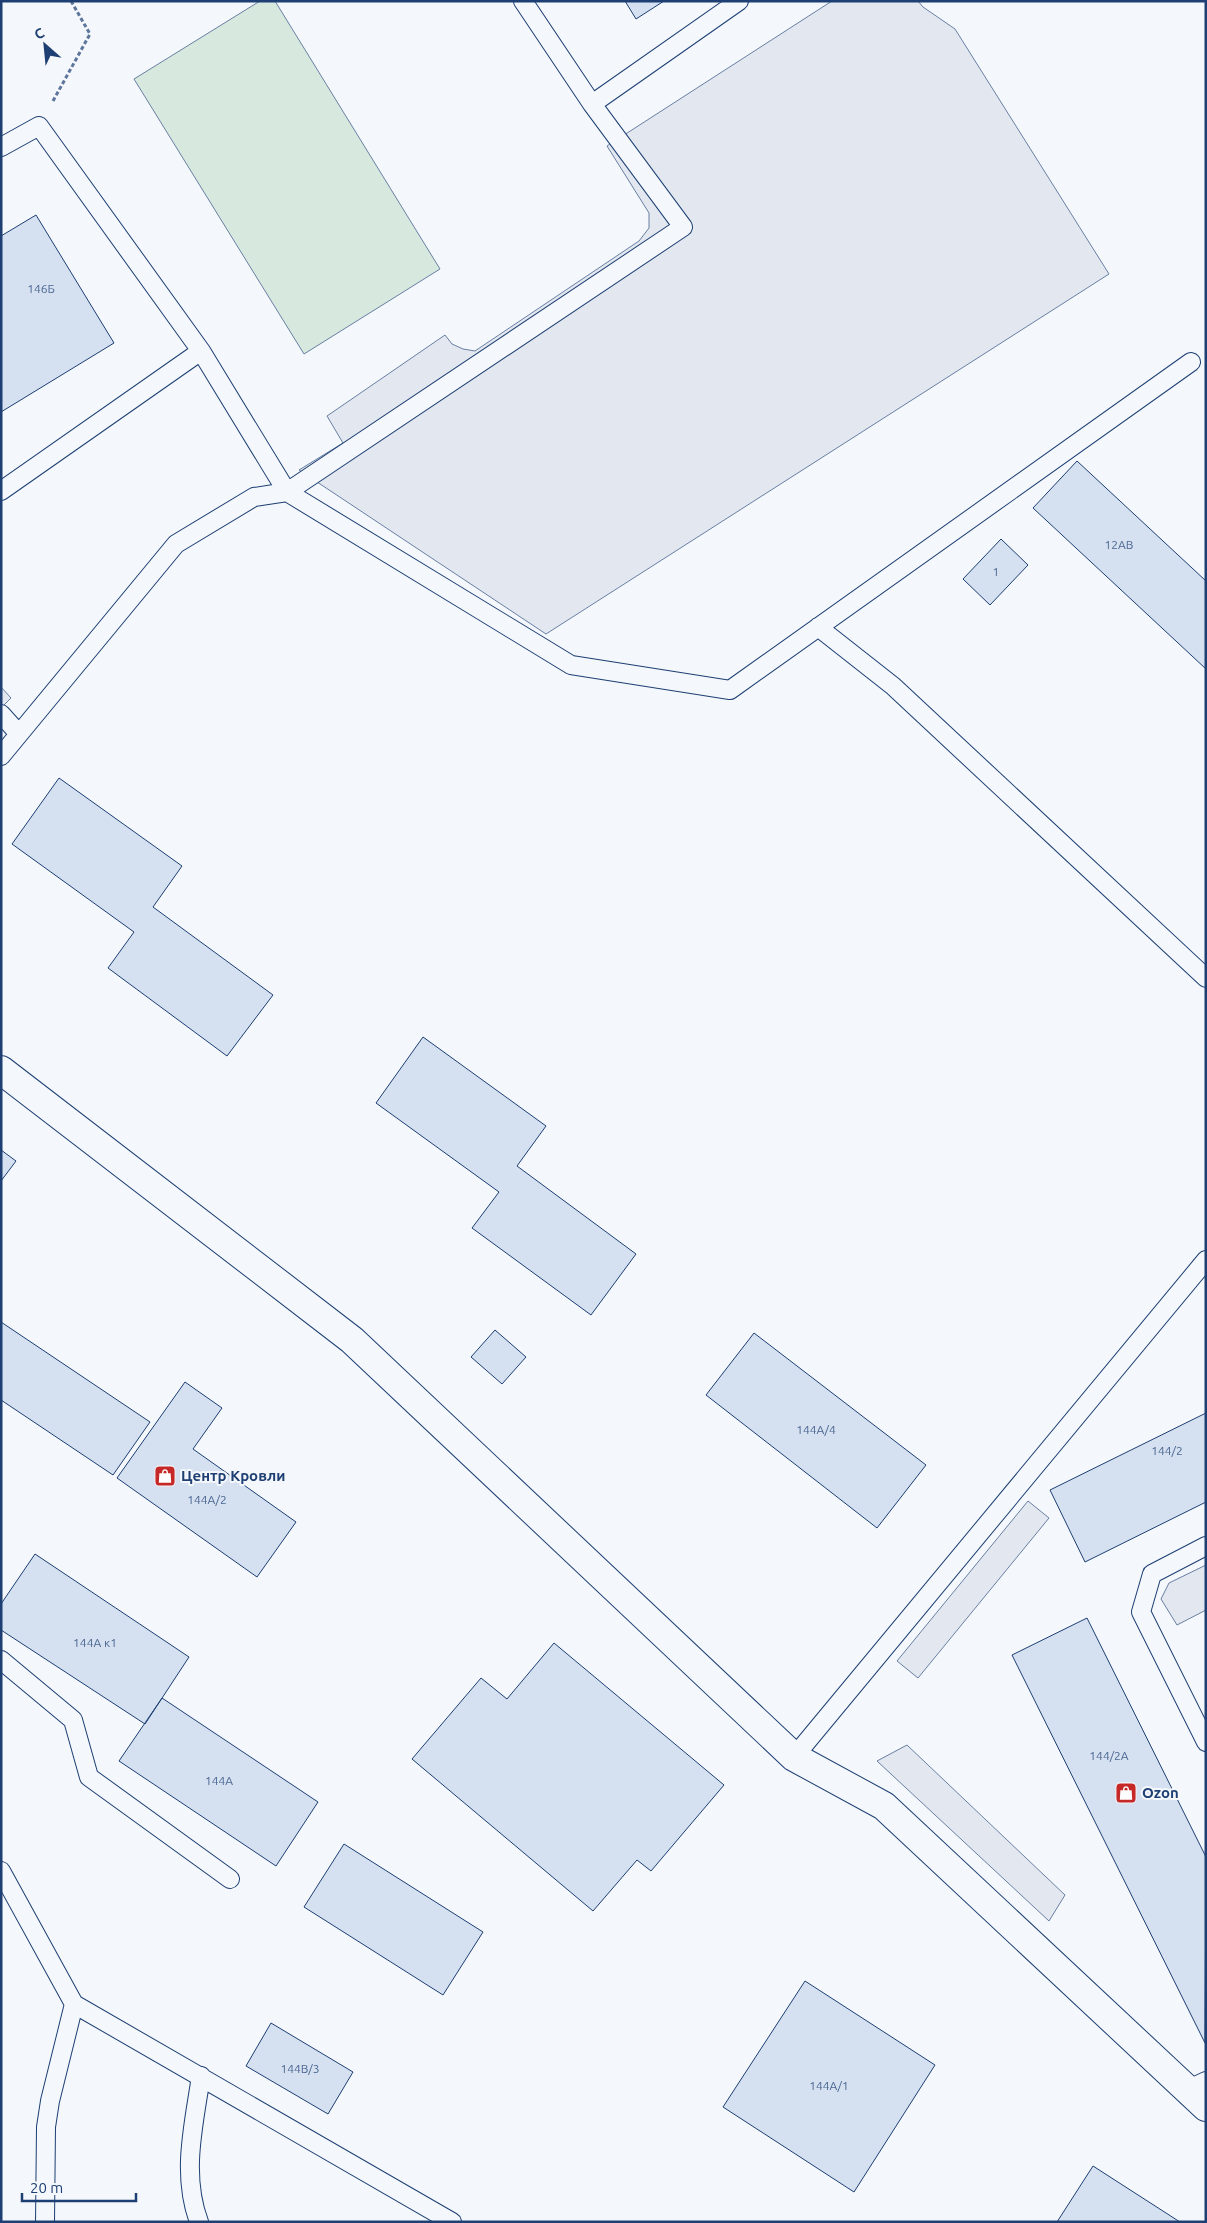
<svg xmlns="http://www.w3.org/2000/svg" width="1207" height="2223" font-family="Ubuntu,sans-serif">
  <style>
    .green { fill: #d7e8df; stroke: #687fa3 }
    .parking { fill: #e3e8f0; stroke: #687fa3 }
    .building { fill: #d5e0f0; stroke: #1d3f73 }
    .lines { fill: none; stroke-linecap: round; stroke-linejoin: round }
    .service-casing { stroke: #1d3f73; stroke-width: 20 }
    .minor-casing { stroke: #1d3f73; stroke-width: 30 }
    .path { stroke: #5e769c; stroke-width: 3; stroke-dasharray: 4 2.5; stroke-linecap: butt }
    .service { stroke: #f4f7fb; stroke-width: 18 }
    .minor { stroke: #f4f7fb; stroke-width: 28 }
    .labels { text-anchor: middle; stroke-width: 4; stroke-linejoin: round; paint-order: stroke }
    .number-label { font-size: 12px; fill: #4b6792 }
    .poi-label { font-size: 15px; font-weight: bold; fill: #1d3f73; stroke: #f4f7fb; text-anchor: start }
  </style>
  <rect width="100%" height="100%" fill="#f4f7fb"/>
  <path class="green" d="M260 1H275L440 269 304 354 134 79Z"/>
  <path class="parking" d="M832 1H918L923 7 955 29 1109 274 546 634 299 470 343 443 327 416 445 335 452 344 463 349 475 351 639 241 649 228V213L607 146Z
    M1 687 11 698 1 708Z
    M1028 1501 1049 1518 918 1678 897 1661Z
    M1206 1565V1610L1177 1625 1161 1599 1169 1583Z
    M907 1745 1065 1895 1049 1921 877 1761Z"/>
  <path class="building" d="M625 1H664L636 19Z
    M36 215 114 343 1 412V236Z
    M1077 461 1206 581V669L1033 508Z
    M1001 539 1028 565 990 605 963 579Z
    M59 778 182 866 153 907 273 995 227 1056 108 968 134 932 12 844Z
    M423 1037 546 1126 517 1166 636 1254 591 1315 472 1228 499 1192 376 1103Z
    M1 1150 16 1161 1 1181Z
    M1 1322 150 1422 113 1475 1 1400Z
    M495 1330 526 1357 502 1384 471 1357Z
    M754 1333 926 1465 877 1528 706 1395Z
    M185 1382 222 1408 193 1449 296 1522 257 1577 117 1478Z
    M1206 1413V1502L1085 1562 1050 1490Z
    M35 1554 189 1657 145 1724 1 1630V1604Z
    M1087 1618 1206 1857 1205 2043 1012 1655Z
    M554 1643 724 1785 651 1871 637 1860 593 1911 412 1759 481 1678 507 1699Z
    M162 1698 318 1802 276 1866 119 1761Z
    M344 1844 483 1932 443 1995 304 1907Z
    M805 1981 935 2065 854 2192 723 2107Z
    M271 2023 353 2072 328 2114 246 2066Z
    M1093 2166 1180 2222H1057Z"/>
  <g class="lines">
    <g class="service-casing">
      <path id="service" d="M592 104 739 1
        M1 147 39 126 201 351 287 492 683 227 592 104 523 1
        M1 491 201 351
        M818 627 893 686 1206 978
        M1 714 19 734
        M1 756 176 544 254 497 287 492 571 665 730 690 1191 362
        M1206 1546 1152 1574 1141 1612 1206 1742
        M1 1660 73 1720 89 1777 230 1879
        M794 1757 1206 1260
        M1 1871 74 2004 452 2222
        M1187 2090 1206 2081
        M45 2222 46 2127 50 2101 74 2004
        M199 2222C181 2174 194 2124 201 2076"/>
    </g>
    <g class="minor-casing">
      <path id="minor" d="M1 1070 352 1340 794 1757 884 1806 1206 2107"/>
    </g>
    <path class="path" d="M53 101 90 34 71 1"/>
    <use href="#service" class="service"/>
    <use href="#minor" class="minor"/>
  </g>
  <defs>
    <g id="shop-square" transform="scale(1.125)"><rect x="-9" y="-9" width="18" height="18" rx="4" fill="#c62828" stroke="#f4f7fb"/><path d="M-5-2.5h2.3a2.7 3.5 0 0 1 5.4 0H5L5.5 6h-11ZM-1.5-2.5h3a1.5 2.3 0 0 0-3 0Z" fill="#fff"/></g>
  </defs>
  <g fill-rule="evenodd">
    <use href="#shop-square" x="165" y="1476"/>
    <use href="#shop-square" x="1126" y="1793"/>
  </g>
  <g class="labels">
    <g class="number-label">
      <text x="41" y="293">146Б</text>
      <text x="1119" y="549">12АВ</text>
      <text x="996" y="576">1</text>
      <text x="816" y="1434">144А/4</text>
      <text x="1167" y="1455">144/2</text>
      <text x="207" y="1504">144А/2</text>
      <text x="95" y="1647">144А к1</text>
      <text x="1109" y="1760">144/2А</text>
      <text x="219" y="1785">144А</text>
      <text x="300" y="2073">144В/3</text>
      <text x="829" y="2090">144А/1</text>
    </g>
    <g class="poi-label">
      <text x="181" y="1481">Центр Кровли</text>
      <text x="1142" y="1798">Ozon</text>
    </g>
  </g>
  <rect width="1207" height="2223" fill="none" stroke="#1d3f73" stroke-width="5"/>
  <g transform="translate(45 45) rotate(333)" stroke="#f4f7fb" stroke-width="4" paint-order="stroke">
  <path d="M0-4L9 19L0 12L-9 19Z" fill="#1d3f73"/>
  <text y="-8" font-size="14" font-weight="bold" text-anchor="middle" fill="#1d3f73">С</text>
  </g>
  <path d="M22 2193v8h114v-8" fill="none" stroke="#1d3f73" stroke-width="2.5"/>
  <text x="30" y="2193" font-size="15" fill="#1d3f73" stroke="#f4f7fb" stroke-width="4" paint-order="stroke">20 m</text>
</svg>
